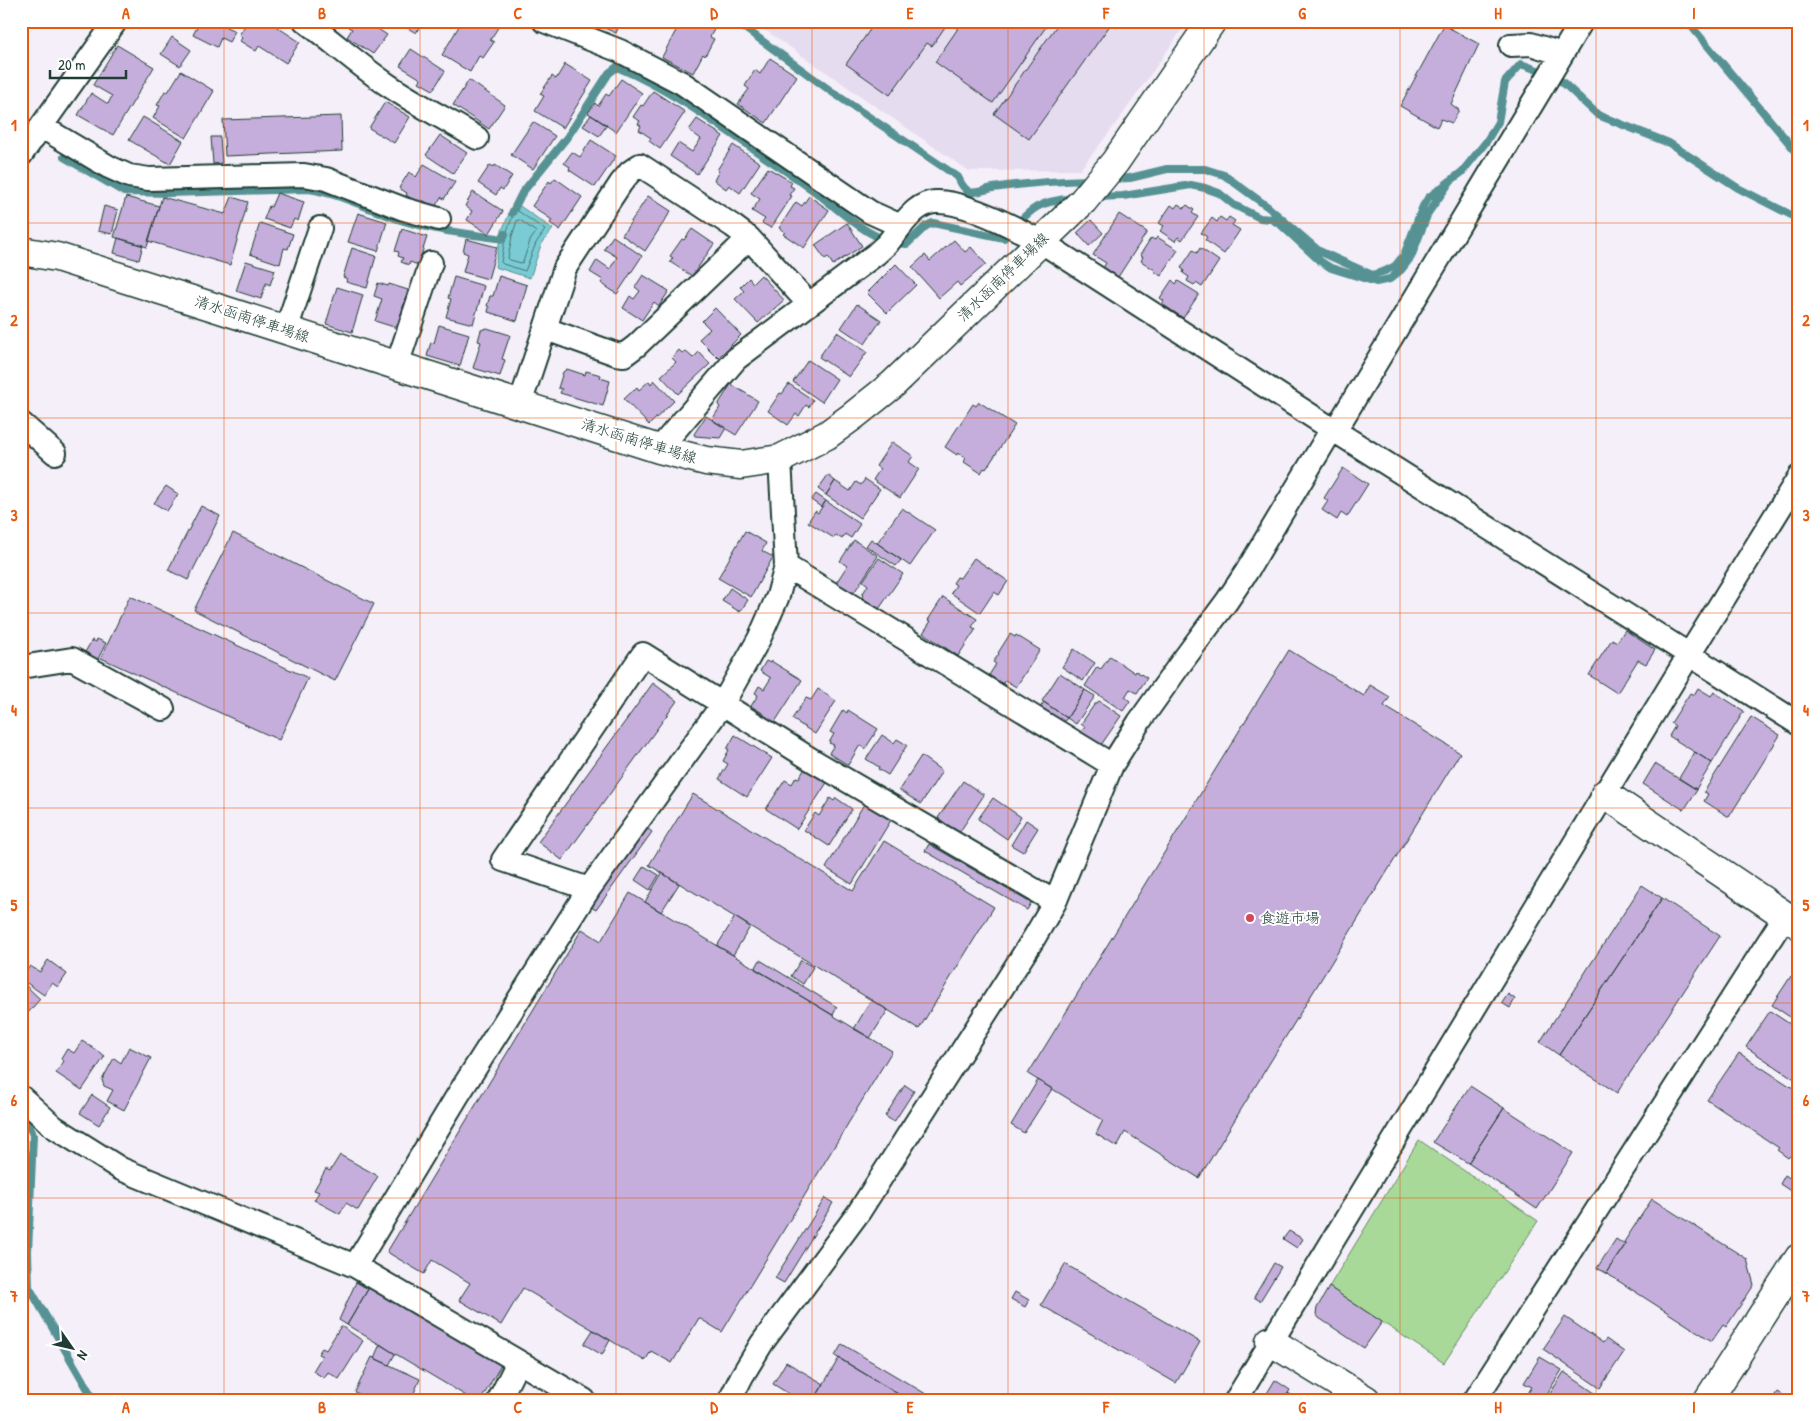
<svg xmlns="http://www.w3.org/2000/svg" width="1820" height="1421" font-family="'Patrick Hand','Klee One',sans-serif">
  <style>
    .built { fill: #e6dcf0 }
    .green { fill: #a9d999; stroke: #648b66 }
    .water { fill: #7acbd3; stroke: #569293 }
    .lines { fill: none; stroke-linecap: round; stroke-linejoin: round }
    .shore { stroke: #437674; stroke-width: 1 }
    .stream { stroke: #569293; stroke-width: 8 }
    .building { fill: #c6aedc; stroke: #1f3d34 }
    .minor-casing { stroke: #1f3d34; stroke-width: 26 }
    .tertiary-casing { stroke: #1f3d34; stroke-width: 31 }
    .secondary-casing { stroke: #1f3d34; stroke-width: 31 }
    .minor { stroke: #fff; stroke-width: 22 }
    .tertiary { stroke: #fff; stroke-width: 28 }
    .secondary { stroke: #fff; stroke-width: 28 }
    .grid { fill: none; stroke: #e8590c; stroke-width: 1; stroke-opacity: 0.55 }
    .poi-dot { fill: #d1495b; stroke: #fff; stroke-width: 2 }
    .labels { text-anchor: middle; stroke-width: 4; stroke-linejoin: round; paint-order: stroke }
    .street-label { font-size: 15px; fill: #1f3d34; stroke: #fff }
    .poi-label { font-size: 15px; fill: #1f3d34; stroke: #fff; text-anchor: start }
    .neatline { fill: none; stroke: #e8590c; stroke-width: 2 }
    .grid-label { font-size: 16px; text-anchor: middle; font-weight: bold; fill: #e8590c }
  </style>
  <rect width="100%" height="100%" fill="#f4eff8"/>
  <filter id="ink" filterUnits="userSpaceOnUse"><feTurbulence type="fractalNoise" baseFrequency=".02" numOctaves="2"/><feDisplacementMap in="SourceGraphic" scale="10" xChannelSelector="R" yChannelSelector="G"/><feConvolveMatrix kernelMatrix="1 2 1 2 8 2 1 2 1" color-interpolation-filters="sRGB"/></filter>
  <g filter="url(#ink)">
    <path class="built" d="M752 21H1188L1118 121 1080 170 969 171Z"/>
    <path class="green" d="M1419 1140 1538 1221 1444 1363 1329 1287Z"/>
    <path class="water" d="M514 202 553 229 541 245 530 278 495 267 501 233Z"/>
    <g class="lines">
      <path class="shore" d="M515 211H518L545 230 536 243 525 271 503 264 501 262 506 234Z
        M520 220 536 232 530 241 523 262 521 263 510 260 508 258 512 236 517 221Z"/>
      <path class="stream" d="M735 21 835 94 958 177C961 183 963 189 970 192 976 194 986 189 993 188 1026 183 1057 181 1091 180
        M1687 21 1799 155
        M64 157 124 192 169 193 309 189C342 194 372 211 404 221 436 231 470 234 503 239L505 234
        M1109 179 1130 178 1167 169H1205L1224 175 1268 207 1319 251 1372 275 1385 271 1395 266 1404 255 1423 206 1428 198 1462 172 1486 142 1498 122 1505 82 1521 64 1557 77 1598 115 1669 143 1738 188 1799 219
        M1095 197 1123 196 1191 185 1205 188 1219 193 1234 205 1260 218 1271 219 1280 224 1320 261 1331 268 1376 282 1390 279 1401 270 1411 257 1428 213 1452 179
        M512 213 522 193 568 136 609 73 617 67C672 90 723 128 772 162 786 171 800 181 813 190 839 209 873 245 907 244L926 226 933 223 1004 238C1031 210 1033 202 1074 198
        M21 1118 29 1126 33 1135 28 1252 29 1287 94 1400"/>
    </g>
    <path class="building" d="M160 21H174L170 27Z
      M200 21H223L227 23 226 27 235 31 229 42 221 38 217 47 193 35Z
      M242 21H268L300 42 286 63 259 46 256 51 240 41 242 38 239 35 246 24Z
      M352 21H366L387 35 373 54 347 37 352 29 348 27Z
      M396 21H423L416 33Z
      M462 21H491L499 26 490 40 494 42 483 58 479 56 470 72 442 55Z
      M588 21H621L616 33Z
      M681 21 718 22 710 37 714 39 705 56 703 54 693 73 662 57Z
      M876 21H949L932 46 927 43 890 95 846 64Z
      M963 21H1050L993 103 935 62Z
      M1060 21H1113L1029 139 994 114Z
      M1444 25 1479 44 1451 104 1459 110 1452 123 1441 119 1437 127 1400 106Z
      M172 37 191 50 180 66 161 54Z
      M117 45 154 67 113 135 78 115 91 93 108 104 112 96 93 85Z
      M411 49 445 71 433 90 419 82 421 79 400 66Z
      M770 58 797 76 766 123 738 104 749 89 745 86 755 70 760 74Z
      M565 64 592 81 563 128 535 111 544 96 540 94 552 76 556 79Z
      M181 71 214 91 186 138 153 118 160 106 157 105 165 91 168 92Z
      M621 79 642 93 616 132 588 113 595 103 598 106 606 94 609 96Z
      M469 80 505 105 489 129 453 105Z
      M653 91 685 112 660 149 649 141 651 138 639 130 641 126 638 124 640 121 633 117 641 105 643 106Z
      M385 102 410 117 394 143 369 128Z
      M591 115 607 125 599 136 583 126Z
      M341 116 342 151 225 156 223 120Z
      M143 117 183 141 170 164 129 140Z
      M697 119 723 136 697 174 670 156 678 143 692 152 701 139 689 130Z
      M533 122 555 136 533 169 511 155Z
      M440 135 467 153 453 173 426 155Z
      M211 137H220L222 163 213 164Z
      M591 140 616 156 595 187 569 170 570 167 564 163 572 152 580 157Z
      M733 145 760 163 740 193 729 185 726 189 714 180 719 171 717 170Z
      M424 164 455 182 444 199 441 197 435 207 422 200 420 204 406 195 407 193 399 188 409 172 416 177Z
      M490 165 494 167 495 165 512 176 503 190 500 188 496 195 478 183Z
      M768 168 792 182 790 186 794 188 789 195 792 196 771 228 762 223 765 219 752 211 760 199 751 193Z
      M555 178 582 197 560 230 550 223 552 220 532 206 549 181 551 183Z
      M473 192 503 211 489 234 467 220 472 211 465 206Z
      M277 193 304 202 298 221 294 219 290 228 264 219 269 206 271 207Z
      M648 196 671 211 645 251 622 235Z
      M809 196 829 210 804 248 783 234 785 232 779 228 796 202 802 206Z
      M126 197 159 206 147 247 114 237Z
      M162 197 225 214 232 197 248 202 230 265 148 241Z
      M1178 204 1184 208 1187 205 1194 210 1192 213 1198 217 1182 240 1178 237 1175 241 1160 231 1164 226 1159 223 1171 205 1175 208Z
      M104 206 118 210 112 234 98 231Z
      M358 213 387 222 378 251 348 242Z
      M1119 214 1147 232 1118 277 1103 268 1106 263 1093 255Z
      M1220 217 1226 221 1229 217 1235 221 1232 225 1240 230 1224 254 1205 240 1207 237 1201 233 1212 218 1217 222Z
      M1091 220 1103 233 1089 246 1077 233Z
      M260 223 293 234 288 249 284 248 280 264 250 254Z
      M847 223 862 246 833 265 828 257 825 259 815 245Z
      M402 229 427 237 418 265 410 262 409 265 401 262 403 258 398 256 399 252 395 251Z
      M692 229 714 244 692 276 670 262 673 258 670 256 682 239 684 240Z
      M613 236 642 256 617 294 601 283 603 280 590 272 597 260 610 269 617 257 604 249Z
      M1157 237 1178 250 1161 276 1154 271 1155 270 1141 261 1143 257 1140 255 1151 238 1155 240Z
      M118 238 143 245 139 260 114 253Z
      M466 239 497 247 488 279 463 272 468 254 463 252Z
      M954 240 965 252 971 247 986 264 960 286 957 282 939 298 912 267 925 255 930 261Z
      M352 248 376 256 367 288 346 282 347 279 343 277Z
      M1200 248 1219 261 1202 287 1196 283 1194 285 1187 281 1189 277 1183 273 1184 270 1181 268 1193 250 1197 253Z
      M246 261 275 270 270 285 266 283 261 299 236 291Z
      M896 264 916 285 887 313 867 293Z
      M643 275 669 291 659 306 654 302 642 320 623 308 630 296 634 299 640 291 635 287Z
      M761 275 784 300 758 323 735 299 744 291 740 287 749 278 753 283Z
      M499 276 527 285 517 321 488 312 489 307 487 306 490 296H493Z
      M454 277 484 286 473 324 446 317 451 299 448 298Z
      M1172 280 1176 284 1178 281 1199 294 1183 318 1162 304 1164 301 1160 298Z
      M378 283 388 286 389 284 408 290 397 328 375 321 382 299 374 296Z
      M337 287 363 295 352 332 326 324Z
      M857 304 881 320 865 344 841 328Z
      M715 308 741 335 718 358 699 339 710 329 702 321Z
      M439 325 469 334 460 366 427 356 431 342 434 343Z
      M487 328 510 335 502 359 505 360 500 376 473 368 481 342 478 341 481 330Z
      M837 332 867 352 849 377 819 357Z
      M679 350 682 353 685 351 693 358 699 352 710 364 678 394 661 376 676 362 672 358Z
      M808 360 837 379 822 402 793 382Z
      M567 369 585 375 586 371 601 375 600 378 610 381 603 406 560 393 562 389 558 388 563 372Z
      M654 380 674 401 649 425 624 399 637 387 639 390 649 381 651 384Z
      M731 384 758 401 736 435 712 420 720 407 718 405Z
      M789 384 813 400 809 407 806 405 799 416 796 414 788 425 768 411 780 393 782 394Z
      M979 402 1015 425 986 469 984 468 981 473 964 462 966 458 958 453 957 455 945 447 973 404 976 406Z
      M706 416 726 428 720 438 695 436 694 434Z
      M892 442 913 456 909 462 919 469 900 498 873 480 880 469 876 466Z
      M1343 468 1368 484 1347 517 1341 513 1337 520 1322 510 1328 501 1324 498Z
      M828 475 835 481 826 495 818 489Z
      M865 479 880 489 860 518 826 495 835 481 850 491 856 482 861 485Z
      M166 486 178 494 167 511 154 503Z
      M816 494 826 501 821 507 811 500Z
      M826 501 860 524 851 538 845 534 842 539 836 535 834 538 808 522 815 511 818 513Z
      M201 506 220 516 188 580 168 570Z
      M902 508 935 530 910 566 877 543Z
      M745 531 766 543 762 551 773 557 751 597 718 578Z
      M233 533 374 604 335 681 194 610Z
      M871 539 901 560 896 566 866 546Z
      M854 540 878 556 853 594 836 583 847 566 840 561Z
      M879 558 903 574 879 609 862 598 863 596 862 595 868 585 863 581Z
      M974 558 1008 581 999 595 994 592 980 613 951 593 956 585 953 583 957 577 960 578Z
      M730 588 748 600 740 612 722 601Z
      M130 596 308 678 279 740 101 658Z
      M943 597 977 619 972 627 976 629 958 656 923 633 931 621 928 620Z
      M1625 630 1655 650 1646 664 1638 660 1617 693 1589 675 1612 639 1617 642Z
      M1010 634 1015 637 1016 635 1040 650 1016 687 1005 680 1001 686 988 677 996 664 993 662 999 654 998 653Z
      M97 639 106 643 97 661 84 654 92 640 96 642Z
      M1074 649 1095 663 1083 681 1062 667Z
      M1289 650 1364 696 1370 685 1390 697 1384 706 1460 753 1199 1178 1125 1132 1117 1147 1096 1134 1103 1120 1028 1074Z
      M1110 656 1135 673 1136 671 1147 678 1137 693 1130 689 1125 697 1130 701 1123 711 1085 686 1097 667 1101 669Z
      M766 661 770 663 771 661 802 680 773 725 761 718 764 714 751 706 758 695 755 693 759 686 764 689 771 678 760 671Z
      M1060 673 1085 690 1067 718 1042 701Z
      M653 683 677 701 562 860 538 842Z
      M1698 688 1711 696 1714 692 1744 711 1712 763 1669 736 1675 726 1671 723 1690 693 1694 695Z
      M818 689 836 701 815 734 792 719 806 698 811 700Z
      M1085 690 1095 696 1076 724 1067 718Z
      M1099 701 1121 716 1101 745 1081 732 1085 727 1081 724 1094 705Z
      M1044 702 1067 718 1062 724 1039 709Z
      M843 710 847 713 848 710 878 729 865 749 860 745 848 765 829 753 834 745 829 743 834 734 830 732Z
      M1751 717 1780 735 1729 817 1704 801 1708 794 1704 792Z
      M735 735 772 758 747 797 719 779 728 764 723 761 729 750 727 749Z
      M882 735 894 743 897 739 907 745 888 775 878 769 879 767 866 759Z
      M1695 752 1712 763 1696 789 1679 778Z
      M921 756 942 771 921 804 899 790Z
      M1655 764 1697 790 1684 810 1643 784Z
      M806 767 828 781 797 829 766 809 785 780 792 784 796 777 799 778Z
      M963 781 984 795 957 836 943 826 945 823 938 818Z
      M693 794 853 891 884 841 994 907 919 1029 649 865Z
      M830 798 834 801 836 798 852 809 829 846 804 830 815 813 819 816Z
      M993 798 1021 817 1007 839 978 819Z
      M864 804 891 820 852 884 826 868Z
      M1026 820 1038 828 1023 852 1011 845Z
      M647 828 652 832 596 910 591 907Z
      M929 844 1031 903 1027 910 925 851Z
      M644 866 659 875 650 890 635 880Z
      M662 873 679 884 661 912 645 902Z
      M1642 885 1662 898 1559 1055 1540 1042Z
      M630 893 892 1051 722 1332 699 1318 672 1363 651 1351 645 1361 523 1288 501 1325 459 1300 470 1283 432 1260 424 1274 387 1252 582 929 601 941Z
      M1662 898 1720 936 1617 1093 1559 1055Z
      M735 917 750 927 733 955 717 946Z
      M48 960 67 974 58 987 52 983 44 995 21 979 30 966 40 972Z
      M760 960 837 1007 833 1015 755 969Z
      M801 960 813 967 803 984 791 976Z
      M1791 976 1799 981V1023L1772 1005Z
      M21 981 40 999 21 1021Z
      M1508 994 1515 999 1510 1008 1502 1003Z
      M871 1000 888 1010 870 1038 854 1029Z
      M1770 1011 1799 1030V1082L1746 1047Z
      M82 1041 105 1056 82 1090 56 1073 64 1061 61 1059 67 1049 74 1053Z
      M129 1047 151 1058 124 1110 107 1101 113 1090 104 1086 102 1080 114 1058 121 1063Z
      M1739 1053 1799 1092V1160L1791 1155 1788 1158 1777 1150 1779 1148 1707 1100Z
      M1038 1080 1052 1089 1024 1133 1011 1125Z
      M905 1085 914 1091 894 1122 885 1116Z
      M1470 1086 1504 1108 1468 1163 1433 1142Z
      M92 1095 110 1107 99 1125 80 1113Z
      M1504 1108 1573 1153 1537 1209 1468 1163Z
      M340 1155 378 1176 358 1210 346 1203 340 1214 314 1200 319 1192 314 1190 326 1169 330 1171Z
      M1785 1175 1799 1184V1189L1795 1194 1780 1184Z
      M825 1198 833 1203 784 1283 775 1278Z
      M1652 1199 1747 1259 1754 1285 1726 1327 1723 1325 1712 1341 1606 1273 1626 1244 1624 1242Z
      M1289 1231 1303 1239 1297 1248 1283 1239Z
      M1616 1239 1625 1245 1606 1273 1597 1268Z
      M1274 1263 1281 1267 1260 1301 1254 1297Z
      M1065 1264 1200 1342 1176 1383 1041 1305Z
      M356 1282 368 1289 347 1325 339 1320Z
      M370 1286 501 1365 481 1400H473L347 1325Z
      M1329 1287 1382 1322 1364 1348 1319 1318 1316 1314 1317 1308Z
      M1015 1292 1029 1300 1025 1307 1011 1299Z
      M1565 1317 1603 1343 1606 1339 1624 1352 1600 1388 1543 1349Z
      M341 1326 363 1341 339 1379 328 1372 324 1378 313 1371 322 1356 318 1354 322 1348 326 1350Z
      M593 1330 610 1340 602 1355 584 1344Z
      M380 1344 395 1354 389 1365 374 1358Z
      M842 1344 936 1400H908L835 1356Z
      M372 1357 420 1379 411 1400H371L355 1392Z
      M1540 1357 1562 1370 1543 1400H1538L1528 1393 1532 1387 1524 1383Z
      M839 1358 908 1400H814Z
      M786 1362 824 1384 814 1400H799L773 1384Z
      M1564 1372 1605 1400H1546Z
      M1275 1380 1290 1390 1284 1400H1263Z
      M548 1390 566 1400H543Z
      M524 1391 539 1400H519Z
      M1777 1392 1790 1400H1772Z
      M1288 1393 1299 1400H1284Z"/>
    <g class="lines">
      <g class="minor-casing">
        <path id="minor" d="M305 21C333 42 359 65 388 85 416 104 448 120 477 138
          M544 21 620 51 682 83 870 212 901 226C910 215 920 203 935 202 962 200 1016 228 1040 241L1335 431 1799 724
          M1511 45 1531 44 1562 54
          M42 127 109 167 129 176 149 179 304 175 326 179 404 209 439 219
          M21 155 116 21
          M749 238 809 304
          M286 330 320 228
          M397 365 431 263
          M520 404 565 268 621 183 630 172 640 165 733 226 749 238 636 346 624 355 616 354 546 329
          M21 423 55 453
          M1335 431 1582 21
          M659 449 736 359 876 254 887 244 901 226
          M786 566 1112 765
          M21 667 72 659 163 709
          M589 889 503 860 643 654 812 760 1055 902
          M21 1097 54 1127 121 1169 355 1266 584 1400
          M355 1266 458 1095 589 889 722 705 759 639 778 596 786 566 780 459
          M499 1400 518 1362
          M730 1400 742 1376 762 1343 859 1212 1034 938 1055 902 1112 765 1139 722 1181 663 1227 601 1247 571 1332 429
          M1236 1400 1689 655 1799 477
          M1475 1400 1785 916"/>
      </g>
      <g class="tertiary-casing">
        <path id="tertiary" d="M1605 794 1799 925
          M1270 1341 1366 1400
          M1708 1400 1799 1258"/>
      </g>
      <g class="secondary-casing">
        <path id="secondary" d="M21 251 57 257 659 449 706 461 741 465 780 459 827 435 853 416 892 385 1083 201 1115 162 1212 21"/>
      </g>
      <use href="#minor" class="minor"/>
      <use href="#tertiary" class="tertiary"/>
      <use href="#secondary" class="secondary"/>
    </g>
  </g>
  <path class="grid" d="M224 21V1400M420 21V1400M616 21V1400M812 21V1400M1008 21V1400M1204 21V1400M1400 21V1400M1596 21V1400M21 223H1799M21 418H1799M21 613H1799M21 808H1799M21 1003H1799M21 1198H1799"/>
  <circle class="poi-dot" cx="1250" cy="918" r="5"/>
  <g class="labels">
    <g class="street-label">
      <text transform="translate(1003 277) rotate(-44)" y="5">清水函南停車場線</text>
      <text transform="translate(252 319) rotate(18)" y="5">清水函南停車場線</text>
      <text transform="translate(639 441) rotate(17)" y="5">清水函南停車場線</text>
    </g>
    <g class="poi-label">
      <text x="1260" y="923">食遊市場</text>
    </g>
  </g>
  <rect width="1820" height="1421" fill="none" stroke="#fff" stroke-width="55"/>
  <g transform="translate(72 1348) rotate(124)" stroke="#ffffff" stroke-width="4" paint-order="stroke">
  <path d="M0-4L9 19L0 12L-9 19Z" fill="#1f3d34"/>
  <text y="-8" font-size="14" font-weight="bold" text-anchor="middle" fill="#1f3d34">N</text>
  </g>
  <path d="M50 70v8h76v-8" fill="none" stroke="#1f3d34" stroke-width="2.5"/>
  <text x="58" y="70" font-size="15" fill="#1f3d34" stroke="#ffffff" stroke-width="4" paint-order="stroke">20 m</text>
  <rect x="28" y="28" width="1764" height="1366" class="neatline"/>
  <g class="grid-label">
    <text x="126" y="19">A</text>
    <text x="322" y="19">B</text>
    <text x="518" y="19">C</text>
    <text x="714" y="19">D</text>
    <text x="910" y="19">E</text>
    <text x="1106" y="19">F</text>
    <text x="1302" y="19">G</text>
    <text x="1498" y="19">H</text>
    <text x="1694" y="19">I</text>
    <text x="14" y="131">1</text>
    <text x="1806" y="131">1</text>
    <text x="14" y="326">2</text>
    <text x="1806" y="326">2</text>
    <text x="14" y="521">3</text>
    <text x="1806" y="521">3</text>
    <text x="14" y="716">4</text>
    <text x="1806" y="716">4</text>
    <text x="14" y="911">5</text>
    <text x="1806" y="911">5</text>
    <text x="14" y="1106">6</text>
    <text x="1806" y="1106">6</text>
    <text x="14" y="1302">7</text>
    <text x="1806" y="1302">7</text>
    <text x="126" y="1413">A</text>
    <text x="322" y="1413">B</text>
    <text x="518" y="1413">C</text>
    <text x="714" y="1413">D</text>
    <text x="910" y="1413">E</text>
    <text x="1106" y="1413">F</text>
    <text x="1302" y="1413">G</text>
    <text x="1498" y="1413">H</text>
    <text x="1694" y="1413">I</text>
  </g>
</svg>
